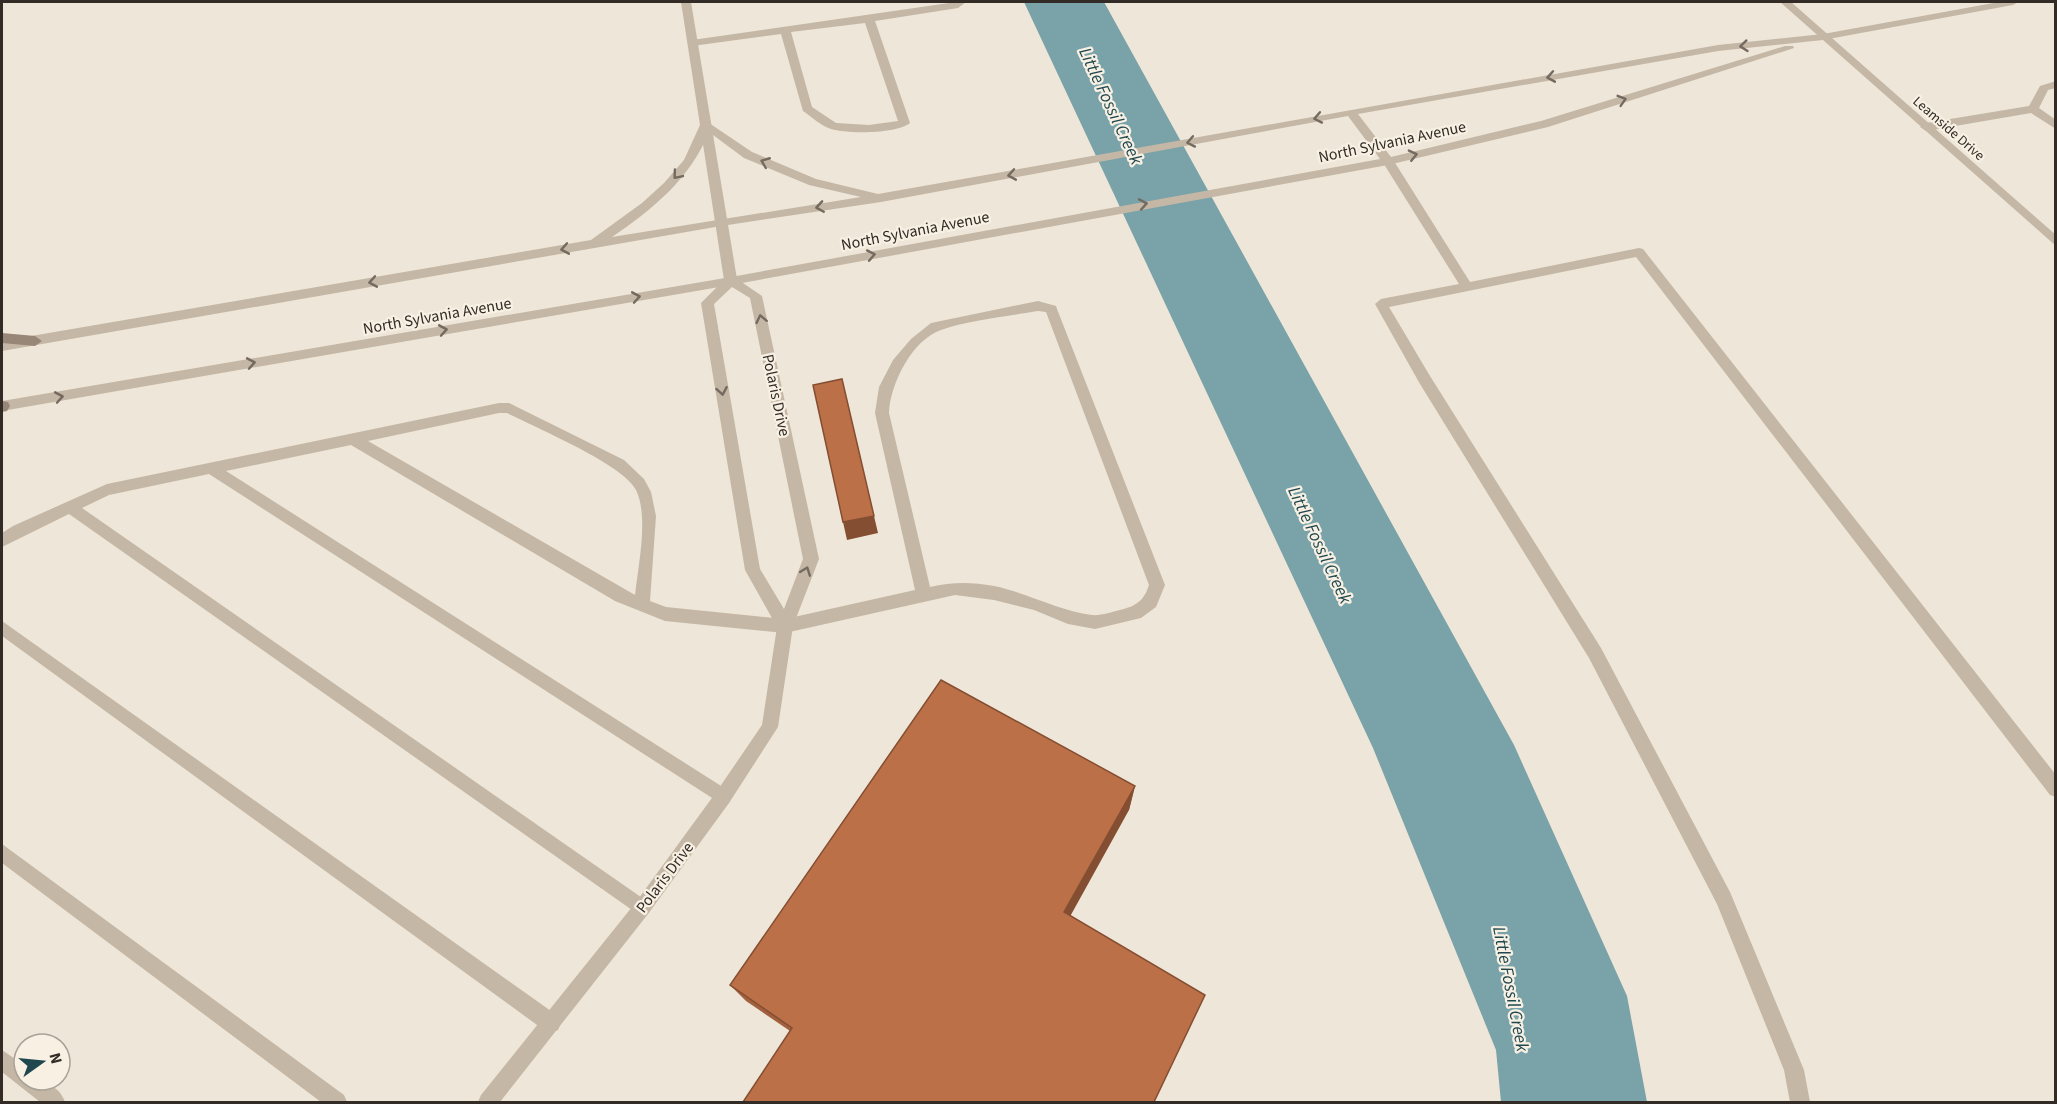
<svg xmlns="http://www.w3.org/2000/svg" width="2057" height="1104" font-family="'Source Sans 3',sans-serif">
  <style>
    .water { fill: #79a2a9 }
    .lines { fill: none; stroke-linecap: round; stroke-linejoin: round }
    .service { fill: #c5b7a5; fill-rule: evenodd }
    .minor { fill: #c5b7a5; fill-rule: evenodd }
    .tertiary { fill: #c5b7a5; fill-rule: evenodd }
    .secondary { fill: #988677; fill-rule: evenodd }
    .wall { fill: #a2603e }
    .shaded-wall { fill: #844e32 }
    .building { fill: #bc7048; stroke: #844e32; stroke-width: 1.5 }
    .oneway { stroke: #746a5f }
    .labels { text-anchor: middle; stroke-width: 4.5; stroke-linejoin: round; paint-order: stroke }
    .far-street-label { font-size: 14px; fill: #322b26; stroke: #f7f0e3 }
    .street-label { font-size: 16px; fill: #322b26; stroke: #f7f0e3 }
    .water-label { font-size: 18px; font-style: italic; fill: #1f474f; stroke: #f7f0e3 }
  </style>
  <rect width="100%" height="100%" fill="#eee6d8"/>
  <path class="water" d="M1024 2H1104L1514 745 1627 996 1647 1102H1501L1496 1050 1373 748Z"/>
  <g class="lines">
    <path class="service" d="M956 2H966L958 8 875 21 910 123C897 134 847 134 831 129 821 126 812 117 803 111L781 34 692 46 687 43 692 40ZM865 23 898 121 869 125 836 123 812 107 791 32Z
      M2056 81V88L2048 90 2039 108 2056 120V129L2031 113 1926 131 1920 127 1926 123 2029 106 2040 86Z
      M1388 157 1392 158 1470 282 1639 248 1643 249 2056 775V797L2050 795 1636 257 1389 307 1430 376 1601 648 1730 892 1804 1070 1810 1102H1790L1784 1070 1717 904 1589 658 1420 384 1375 304 1381 299 1459 284 1382 161Z
      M1038 301 1056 306 1057 309 1165 585 1156 607 1141 618 1095 629 1068 624 1034 610 994 600 955 595 785 633 665 621 615 601 351 445 226 471 729 791 732 797 729 803 723 805 209 474 109 495 82 508 648 902 651 908 648 914 642 917 69 514 2 547V533L13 526 107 484 499 403H509L624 460 644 479 651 492 656 516 650 601 666 607 785 619 915 590 875 413 879 387 893 360 911 339 931 323ZM1038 311 1046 312 1149 585C1144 601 1136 606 1120 610 1111 612 1101 616 1092 615 1059 611 1028 593 994 586 971 582 952 582 930 587L889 413C890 384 912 340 941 330 968 320 1009 316 1038 311ZM499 413H507C536 428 623 464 636 490 649 516 638 567 635 595L368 441Z
      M2 621 558 1016 561 1023 558 1030 551 1033 544 1030 2 636Z
      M2 844 344 1095 347 1102H321L2 863Z
      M2 1050 24 1065V1080C41 1080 59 1084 65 1102H40L2 1072Z"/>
    <path class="minor" d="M681 2H691L737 279 762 296 819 559 793 626 778 727 729 803 648 914 500 1102H478L481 1095 636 902 717 791 762 725 777 627 745 570 701 303 724 280ZM732 287 750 298 803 559 784 609 760 569 714 304Z
      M1780 2H1791L2056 235V246Z"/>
    <path class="tertiary" d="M1999 2H2018L2013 5 1823 40 1718 51 1358 114 1391 157 1541 121 1785 46H1793L1794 48 1548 127 1388 165 731 285 2 411V401L731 277 1380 159 1348 116 881 202 721 226 2 351V341L591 240 642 203 664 183 684 160 700 125 706 121 752 152 816 179 878 194 1718 45 1823 34ZM709 132 744 158 809 185 861 197 612 237C653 209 690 179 709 132Z"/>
    <path class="secondary" d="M2 333 35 336 42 341 35 346 2 343Z
      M2 401 8 402 10 406 7 411 2 412Z"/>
  </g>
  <path class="wall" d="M1135 786 1129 810 790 1031 746 1001 730 985Z"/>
  <path class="shaded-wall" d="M874 516 878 533 847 540 843 522Z
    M1135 786 1129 810 1062 931 1064 912Z"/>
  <path class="building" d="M842 379 874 516 843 522 813 385Z
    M941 680 1135 786 1064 912 1205 995 1154 1102H743L792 1028 730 985Z"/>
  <defs><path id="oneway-chevron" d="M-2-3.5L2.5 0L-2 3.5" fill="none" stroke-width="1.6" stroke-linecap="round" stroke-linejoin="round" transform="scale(1.5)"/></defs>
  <g class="oneway">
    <use href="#oneway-chevron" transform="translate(1744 46) rotate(174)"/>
    <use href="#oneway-chevron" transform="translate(1551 77) rotate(170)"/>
    <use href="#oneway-chevron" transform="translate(1622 100) rotate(-17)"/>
    <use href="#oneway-chevron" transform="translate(1318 118) rotate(169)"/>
    <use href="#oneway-chevron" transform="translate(1191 142) rotate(169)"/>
    <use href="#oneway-chevron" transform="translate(1413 155) rotate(-13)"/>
    <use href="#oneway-chevron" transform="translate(765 162) rotate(-158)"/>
    <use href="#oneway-chevron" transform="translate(677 175) rotate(130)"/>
    <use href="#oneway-chevron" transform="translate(1012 175) rotate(170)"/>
    <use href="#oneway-chevron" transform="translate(1143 204) rotate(-10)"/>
    <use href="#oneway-chevron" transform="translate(820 207) rotate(171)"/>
    <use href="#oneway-chevron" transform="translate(565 249) rotate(170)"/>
    <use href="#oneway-chevron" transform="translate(871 255) rotate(-11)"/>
    <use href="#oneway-chevron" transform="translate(373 282) rotate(170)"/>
    <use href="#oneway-chevron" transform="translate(636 297) rotate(-10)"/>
    <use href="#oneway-chevron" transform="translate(761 319) rotate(-102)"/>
    <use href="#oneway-chevron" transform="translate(443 330) rotate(-10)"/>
    <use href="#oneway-chevron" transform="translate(251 363) rotate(-10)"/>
    <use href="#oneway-chevron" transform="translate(722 391) rotate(80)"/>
    <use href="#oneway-chevron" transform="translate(59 397) rotate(-10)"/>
    <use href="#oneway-chevron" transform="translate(806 571) rotate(-69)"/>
  </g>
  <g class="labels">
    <g class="far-street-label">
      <text transform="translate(1949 128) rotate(41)" y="5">Leamside Drive</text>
    </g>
    <g class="street-label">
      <text transform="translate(1392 141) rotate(-12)" y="6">North Sylvania Avenue</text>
      <text transform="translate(915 230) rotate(-11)" y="6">North Sylvania Avenue</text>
      <text transform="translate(437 315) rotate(-10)" y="6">North Sylvania Avenue</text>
      <text transform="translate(777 395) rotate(78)" y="6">Polaris Drive</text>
      <text transform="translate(664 877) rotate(-53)" y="6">Polaris Drive</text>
    </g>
    <g class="water-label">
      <text transform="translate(1111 106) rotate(65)" y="6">Little Fossil Creek</text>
      <text transform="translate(1320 545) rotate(65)" y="6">Little Fossil Creek</text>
      <text transform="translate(1511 989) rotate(79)" y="6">Little Fossil Creek</text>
    </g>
  </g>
  <rect width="2057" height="1104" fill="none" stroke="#322b26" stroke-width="6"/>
  <g transform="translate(42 1062) rotate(75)"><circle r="28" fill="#f7f0e3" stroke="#a8a197" stroke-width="1.5"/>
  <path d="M0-4.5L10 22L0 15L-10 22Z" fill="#1f474f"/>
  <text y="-9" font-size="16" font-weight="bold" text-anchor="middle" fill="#322b26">N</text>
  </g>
</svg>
